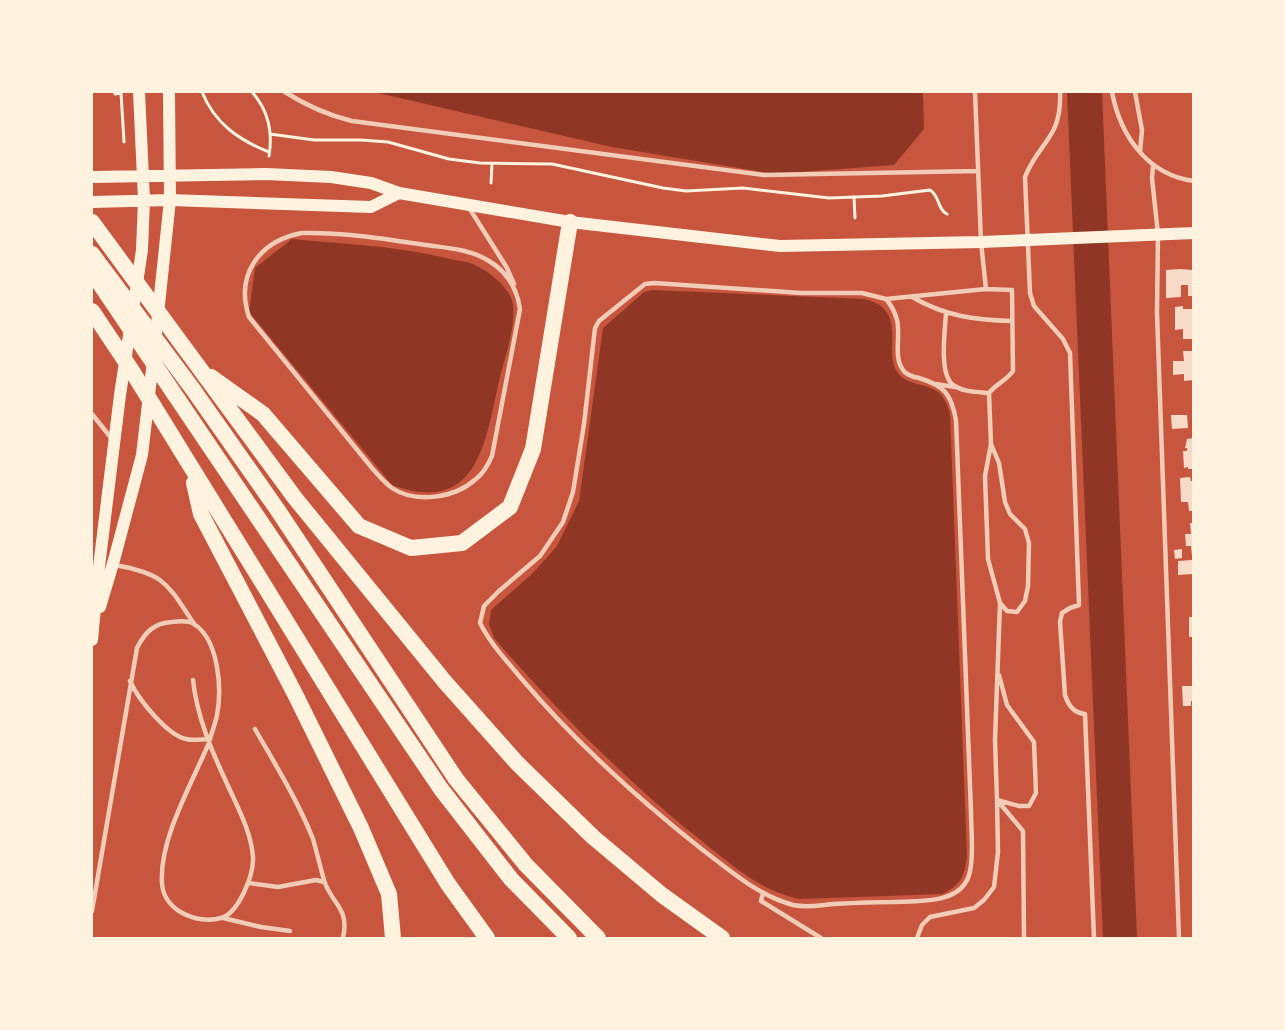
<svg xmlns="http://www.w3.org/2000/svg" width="1285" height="1030" font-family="Karla,sans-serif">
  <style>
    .water { fill: #8f3625 }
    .building { fill: #f7dbc8 }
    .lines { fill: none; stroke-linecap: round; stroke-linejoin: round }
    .path { stroke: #fff3e0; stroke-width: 3 }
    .service { stroke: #f1ccb7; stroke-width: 4.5 }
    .secondary { stroke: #fff3e0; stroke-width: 12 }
    .motorway { stroke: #fff3e0; stroke-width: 16 }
  </style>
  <rect width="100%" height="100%" fill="#c8553d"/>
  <path class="water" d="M374 92H923L924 129 894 165 774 174 612 147Z
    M1067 92H1102L1137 938H1103Z
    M292 239C344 244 396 246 446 258 456 261 468 261 477 266 491 273 511 289 513 305 516 327 504 360 499 381 485 444 477 516 392 485L249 312 255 268Z
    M652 290 865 299C870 301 878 303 882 307 902 325 884 354 898 373 908 387 931 382 942 396 946 401 948 408 950 414L967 856C964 877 962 884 942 894L801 899C762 892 733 866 703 842 627 782 558 712 494 638L489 624 491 610 533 573 557 546 579 501 603 328 644 292Z"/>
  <path class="building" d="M1180 269 1194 270V296H1188V285H1181V297L1166 298V270Z
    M1183 306V309H1194V339H1183V329L1175 330V307Z
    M1183 351H1194V380L1184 381V374L1173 375V361H1184Z
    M1171 415H1187L1188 428 1172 429Z
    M1194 438V469H1188V467L1184 468 1183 451H1187V448H1185L1187 439Z
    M1190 477 1191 481H1194V511H1189L1188 502H1181L1180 478Z
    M1190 523H1194V556H1192L1191 546H1186L1185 534H1191Z
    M1182 549V558L1175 559 1174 550Z
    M1192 560 1193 574 1178 575V561Z
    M1189 617H1194V637H1189Z
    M1182 686H1194V701H1191V706H1183Z"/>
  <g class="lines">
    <path class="path" d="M115 92V94L121 93 124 142
      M202 92C215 124 239 140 269 152
      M252 92C268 110 273 132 269 156
      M270 134 314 140H361L388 142 449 159 480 163 552 164 663 188 686 191 743 188 829 198 882 196 930 190C940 196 937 209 947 214
      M491 183 492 164
      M854 197 855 218"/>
    <path class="service" d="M285 92C307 106 327 115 352 121L764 175 978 171
      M975 92 981 242 986 289
      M1060 92C1062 139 1039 141 1025 177L1030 293 1034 306 1063 339 1070 353 1079 605 1070 608 1062 613 1060 622 1065 695C1068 705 1074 713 1085 714L1094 938
      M1112 92C1120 135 1147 175 1194 181
      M1135 92 1142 130 1140 152
      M1153 166 1152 178 1158 234 1157 313 1179 938
      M468 206 507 268 514 284
      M302 233C343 232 385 239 426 245 447 248 470 249 489 261 507 272 517 288 520 309L492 456C488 465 484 473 476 479 455 498 416 504 392 488 385 483 378 475 372 468L249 317C235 275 259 241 302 233Z
      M654 283 801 293H862L886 299C891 305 895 312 897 320 901 335 893 357 903 370 906 375 914 377 919 378 945 386 951 394 956 420L971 812C971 830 974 854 970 871 964 905 918 901 893 902 873 902 853 903 834 904 821 905 806 908 793 905 759 896 732 872 704 851 638 799 575 742 520 677 506 660 490 643 480 623L484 606 499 591 540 556 563 522 573 492 584 424 595 328 599 321 645 284Z
      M912 297C945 316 974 320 1012 321
      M886 299 986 289 1012 290 1013 371C1006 381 996 384 989 393L991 444 985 476 988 559 1000 603 995 740 997 800 1023 831 1024 938
      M946 313C945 330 939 372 952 384 961 392 977 392 989 393
      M936 384 955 387
      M92 414 112 439
      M991 444 999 463 1005 502 1010 514 1025 529 1029 543 1028 586 1025 601 1017 612 1007 611 1000 603
      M115 565C166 574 167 584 195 625
      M130 681C138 699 167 735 186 739 193 741 202 739 209 739
      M255 729C275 764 298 801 313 839 317 853 320 866 324 880 331 904 350 907 343 938
      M249 883 278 887 316 880 324 882
      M763 893 761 901 821 938
      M92 911 137 648C145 632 154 623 172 622 179 621 188 620 194 624 219 640 222 689 217 715 215 725 211 735 208 745 191 785 159 840 162 883 163 910 197 925 221 918 239 913 254 874 253 857 251 832 239 810 229 788 213 754 197 718 193 680
      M223 918 261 927 290 931
      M917 938 922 925 930 917 974 908 984 900 994 887 998 852 997 800 1019 806H1029L1036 793 1034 742 1007 705 999 675"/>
    <path class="secondary" d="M92 177 266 174 331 177 371 183 399 193 570 222 780 246 981 242 1194 233
      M92 202 170 200 371 207 399 193
      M155 343 170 200 169 92
      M100 607 114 560 142 455 153 361
      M92 640 98 575 120 395 142 250 144 200 139 92"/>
    <path class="motorway" d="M92 222 295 498 445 682 517 763 593 837 662 895 722 938
      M92 254 192 388 277 509 456 779 526 865 598 938
      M92 272 441 789 511 879 569 938
      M92 311 132 371 448 884 487 938
      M211 377 263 414 359 526 411 548 462 543 510 507 533 449 570 222
      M194 483 201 514 295 694 361 828 389 894 393 938"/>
  </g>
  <rect width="1285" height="1030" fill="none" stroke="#fff3e0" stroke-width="186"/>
</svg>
